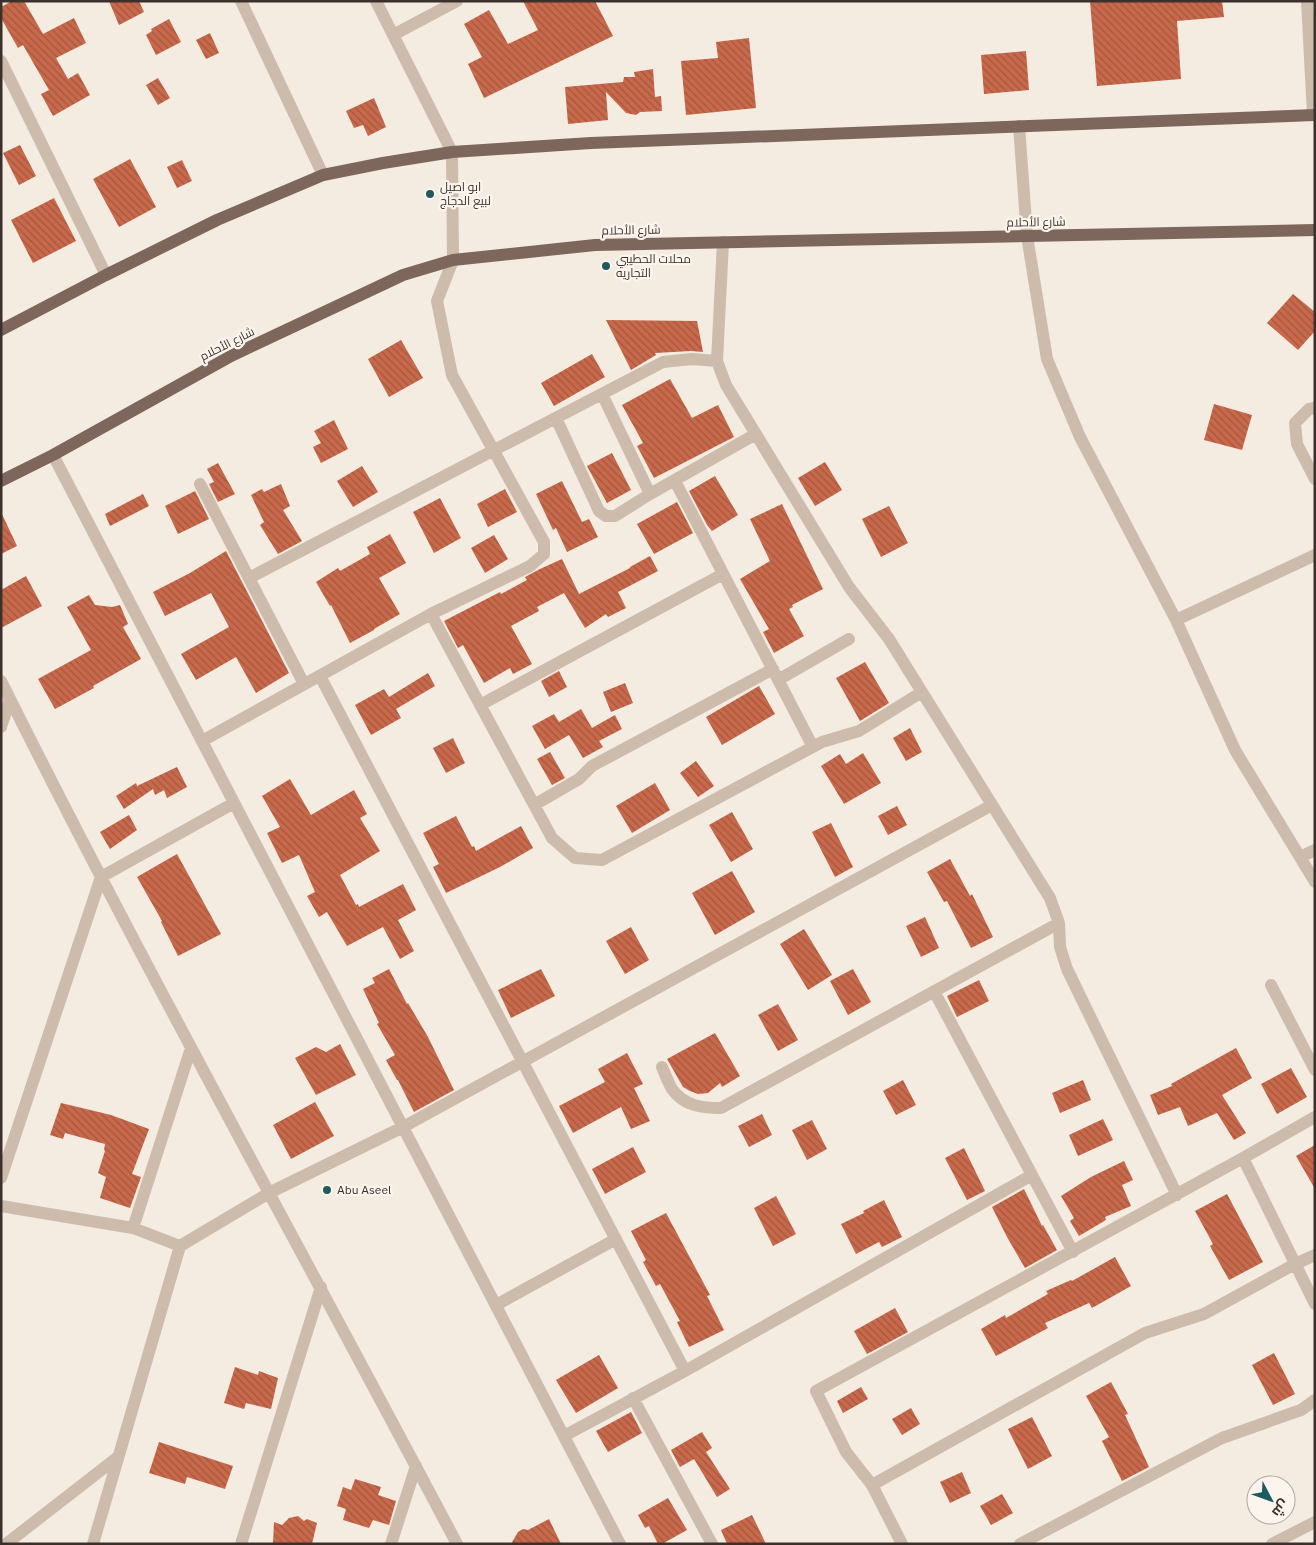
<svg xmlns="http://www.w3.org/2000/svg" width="1316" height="1545" font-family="'IBM Plex Sans',Cairo,sans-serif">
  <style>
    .building { fill: url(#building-back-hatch) }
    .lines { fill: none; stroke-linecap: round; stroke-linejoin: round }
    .minor { stroke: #cdbbac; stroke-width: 12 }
    .primary { stroke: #7d675c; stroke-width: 12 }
    .poi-dot { fill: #1f5a5e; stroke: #fbf5ee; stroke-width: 2 }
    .labels { text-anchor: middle; stroke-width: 4.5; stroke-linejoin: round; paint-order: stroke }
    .poi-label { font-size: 12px; fill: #3b302b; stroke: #fbf5ee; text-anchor: start }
    .street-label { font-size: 12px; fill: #3b302b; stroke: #fbf5ee }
  </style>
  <defs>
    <pattern id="building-back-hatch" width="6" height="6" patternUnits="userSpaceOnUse" patternTransform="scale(1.25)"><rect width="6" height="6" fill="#c8694b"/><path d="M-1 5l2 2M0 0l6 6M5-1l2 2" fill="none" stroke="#a4573f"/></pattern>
  </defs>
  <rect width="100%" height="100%" fill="#f4ebe1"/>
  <path class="building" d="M12 1H24L43 34 74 18 86 43 56 58 68 79 78 73 90 95 53 116 41 94 49 90 23 45 18 48 1 18V7Z
    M109 1H139L144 12 119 25Z
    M523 1H595L613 36 484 98 468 64 482 57 464 24 489 10 508 44 538 30Z
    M1090 1H1222L1224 17 1177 21 1181 79 1097 86Z
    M169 19 181 42 156 55 146 35 152 31 151 29Z
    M210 33 219 53 206 59 196 40Z
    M749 38 756 108 686 115 681 61 718 58 716 42Z
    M1026 51 1029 90 984 94 981 55Z
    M653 69 655 97 661 96 662 111 640 112 636 115 626 113 606 92 608 120 568 124 565 87 623 82 624 77H635L634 72Z
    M158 78 170 98 158 105 146 85Z
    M374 98 386 127 368 136 363 125 354 128 346 111Z
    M20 145 36 176 19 185 3 153Z
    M130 159 156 207 119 227 93 179Z
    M182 160 192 181 177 188 167 167Z
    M54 198 76 241 33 263 11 220Z
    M1293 294 1315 312V331L1298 350 1267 323Z
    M606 320 697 321 703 352 691 351 655 353 656 355 631 370Z
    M401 340 423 378 389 397 368 359Z
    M592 354 605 377 554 406 541 383Z
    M670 379 692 418 718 405 734 437 654 478 637 446 643 443 622 405Z
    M1214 404 1252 415 1242 450 1204 440Z
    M334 420 348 449 321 463 313 447 321 443 314 431Z
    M612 453 631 490 607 503 587 466Z
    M825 462 842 490 815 506 798 478Z
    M218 463 235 494 218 502 209 484 214 482 207 469Z
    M362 466 378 492 353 507 337 481Z
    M715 476 738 515 712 531 707 525 689 491Z
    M562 481 582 522 589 519 598 537 567 552 556 528 553 530 536 494Z
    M281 484 290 506 283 510 302 541 278 554 260 525 264 522 251 495 262 489 264 492Z
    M505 489 517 512 488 527 477 504Z
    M195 491 209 519 178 534 165 506Z
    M143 494 149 506 110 526 105 514Z
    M440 498 461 538 434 553 413 512Z
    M677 502 693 533 654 554 637 524Z
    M782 504 823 589 792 605 793 607 789 609 804 636 774 653 763 632 769 629 740 579 770 561 750 519Z
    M889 506 908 543 881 557 862 519Z
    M1 512 17 546 1 554Z
    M390 534 406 563 379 578 400 614 374 629V630L350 643 331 605 330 606 316 582 338 568 340 571 370 554 367 547Z
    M494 535 508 559 485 573 471 548Z
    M226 551 289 673 256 693 236 657 196 680 181 654 229 627 211 593 165 616 153 592 190 573Z
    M650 556 658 571 618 592 626 608 608 617 606 614 585 628 564 593 537 607 539 611 511 626 532 664 513 674 510 668 484 683 463 645 458 648 444 621 500 592 501 594 527 580 525 577 540 569 562 559 579 594 630 568V567Z
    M26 576 42 606 1 628V590Z
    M89 595 95 605 112 607 120 605 128 624 123 627 141 659 93 686 94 688 55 709 38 679 91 650 67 607Z
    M865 662 889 703 860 721 836 678Z
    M559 671 567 687 549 697 541 681Z
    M428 673 435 686 396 709 401 718 371 735 355 705 384 689 389 697Z
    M625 683 633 703 611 712 603 692Z
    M759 686 775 714 722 745 706 717Z
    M581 709 592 728 615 715 622 729 599 741 603 747 583 758 569 735 545 749 532 726 554 714 559 722Z
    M910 728 922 752 906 761 893 738Z
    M453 738 465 763 446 773 433 748Z
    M550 752 565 778 552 785 537 759Z
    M863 753 881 783 844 804 821 766 840 754 846 764Z
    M696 761 714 786 698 797 680 773Z
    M177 767 187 787 167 798 164 790 155 795 153 789 124 809 116 796 136 783 137 786Z
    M290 779 311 815 354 790 367 814 360 818 380 851 340 875 356 905 358 904 359 907 403 884 416 910 398 920 414 951 400 959 383 927 347 946 327 912 319 917 307 896 315 892 299 855 282 863 267 833 280 827 262 796Z
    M655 783 670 810 632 833 616 806Z
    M897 806 907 825 888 835 878 816Z
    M732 812 753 849 731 862 709 825Z
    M129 815 137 830 110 849 100 832Z
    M456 816 472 847 474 846 476 851 521 826 533 848 500 867 446 893 433 867 439 864 423 833Z
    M831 823 853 867 835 877 812 832Z
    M177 854 221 934 178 956 161 922 162 921 137 877Z
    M950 859 970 896 972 894 993 937 971 948 947 901 944 902 927 872Z
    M732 871 755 912 715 935 692 893Z
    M925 917 939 948 921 957 906 926Z
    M631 927 649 960 625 974 606 941Z
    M804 929 832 975 808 990 780 944Z
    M389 969 407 1004 408 1003 428 1037 454 1090 414 1112 398 1080H397L386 1060 395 1055 377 1024 379 1023 363 989 375 983 372 978Z
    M541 969 555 996 511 1018 498 990Z
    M853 969 871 1002 848 1015 830 981Z
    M979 980 989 1001 957 1017 947 996Z
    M778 1004 798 1040 778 1051 758 1015Z
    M715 1033 740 1076 722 1087 720 1083 708 1093 698 1094 690 1091 683 1087 667 1059Z
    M340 1044 356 1075 316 1095 295 1058 316 1047 326 1052Z
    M1236 1048 1252 1078 1222 1095 1246 1133 1234 1140 1217 1113 1188 1126 1180 1107 1158 1115 1150 1095 1172 1086 1171 1084Z
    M627 1053 643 1084 634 1088 650 1121 631 1129 621 1107 573 1133 559 1106 605 1082 598 1069Z
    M1291 1068 1307 1097 1277 1114 1261 1084Z
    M903 1080 916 1105 896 1115 883 1091Z
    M1083 1080 1091 1100 1060 1113 1052 1093Z
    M315 1102 334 1136 291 1159 273 1125Z
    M61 1103 111 1115 149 1129 132 1174 141 1177 130 1208 100 1198 106 1177 98 1173 105 1151 104 1150 105 1144 65 1133 63 1139 50 1135Z
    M762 1114 772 1135 749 1147 738 1126Z
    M1103 1119 1113 1140 1078 1156 1069 1135Z
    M812 1120 827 1149 807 1160 792 1130Z
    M1315 1145V1189L1296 1156Z
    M633 1147 646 1172 605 1194 592 1169Z
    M964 1148 985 1191 967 1200 945 1158Z
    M1124 1161 1133 1180 1122 1185 1131 1206 1105 1217 1106 1220 1079 1236 1070 1221 1074 1218 1061 1196 1091 1177Z
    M1024 1189 1042 1226 1043 1225 1057 1250 1025 1268 1007 1237 992 1207Z
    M1227 1194 1263 1262 1229 1280 1210 1246 1213 1244 1195 1211Z
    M776 1196 796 1234 773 1246 754 1208Z
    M884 1200 902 1237 882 1247 879 1242 856 1254 841 1224 864 1213 863 1211Z
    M666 1213 710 1295 707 1296 724 1330 689 1347 677 1322 680 1321 660 1284 656 1286 643 1262 646 1260 631 1231Z
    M1115 1257 1131 1286 1092 1308 1089 1303 1045 1323 1048 1328 996 1356 981 1329 1005 1315 1006 1318 1048 1294 1046 1291 1071 1280 1072 1281Z
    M895 1308 908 1332 867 1354 854 1331Z
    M1274 1353 1295 1394 1273 1405 1252 1365Z
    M599 1355 618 1388 576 1413 556 1380Z
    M235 1367 258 1375 259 1371 278 1378 271 1409 246 1403 244 1409 224 1403Z
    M1111 1382 1128 1414 1125 1415 1149 1467 1122 1481 1102 1441 1109 1437 1086 1396Z
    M861 1387 868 1399 843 1413 837 1401Z
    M911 1408 920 1424 902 1435 892 1419Z
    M631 1412 642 1433 608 1452 596 1431Z
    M1032 1417 1052 1456 1028 1469 1008 1429Z
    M702 1432 712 1448 706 1452 730 1489 717 1497 694 1459 680 1467 671 1450Z
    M159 1442 233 1466 225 1489 187 1477 185 1484 149 1473Z
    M962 1472 971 1493 950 1503 940 1482Z
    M355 1479 381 1487 378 1495 396 1501 389 1525 373 1520 369 1528 343 1520 346 1509 337 1506 343 1487 351 1490Z
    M1002 1494 1013 1513 991 1525 980 1506Z
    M668 1498 687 1530 662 1544H658L649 1526 645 1528 638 1515Z
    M752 1515 766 1544H727L721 1530Z
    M298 1516 304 1521 307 1519 317 1523 312 1544H273L274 1522 282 1525 289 1518Z
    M549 1519 561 1544H511L518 1532 523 1529 528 1530Z"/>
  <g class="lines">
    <path class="minor" d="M241 1 323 175
      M1307 1 1313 115
      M393 35 457 1
      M1 61 106 275
      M1019 126 1027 236 1047 359 1080 437 1176 620 1235 750 1315 882
      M723 242 717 361 726 385 849 587 889 639 1050 898 1059 923 1060 947 1067 969 1177 1195
      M602 394 650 494
      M1315 408 1309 409 1295 423 1297 444 1315 479
      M556 418 599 511 606 516H615L650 494 756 434
      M53 455 620 1544
      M675 481 813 747
      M200 484 304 684
      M249 578 663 362 692 359 717 361
      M431 614 552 838 575 858 602 860 822 742 859 731 922 692
      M1176 620 1315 555
      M320 676 685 1371
      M778 680 849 639
      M1 681C146 972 305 1256 457 1544
      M480 705 723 574
      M1 727 10 699
      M202 741 431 614 530 566 544 554V542L452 375 437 301 453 260 452 152 376 1
      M534 805 579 779 592 766 773 669
      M1300 857 1315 850
      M1271 985 1315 1070
      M934 991 1073 1252
      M662 1067C665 1074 668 1082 672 1089 684 1106 702 1108 721 1108L1059 923
      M1243 1158 1315 1304
      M1 1178 101 877 234 803
      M1 1206 133 1228 180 1246
      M133 1228 191 1048
      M496 1305 616 1239
      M633 1398 712 1544
      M564 1436 685 1371 1032 1175
      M872 1485 1145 1333 1204 1314 1295 1264 1315 1255
      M6 1544 118 1457
      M93 1544 180 1246 269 1193 403 1127 992 805
      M241 1544 321 1287
      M391 1544 416 1466
      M902 1544 872 1485 846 1452 816 1391 1243 1158 1315 1117
      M1020 1544 1222 1438 1301 1410 1315 1400
      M1272 1544 1315 1522"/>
    <path class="primary" d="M1 330 106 275 217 220 323 175 383 163 452 152 591 143 1315 115
      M1 481 53 455 231 356 403 275 453 260 595 245 1315 230"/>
  </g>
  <g class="poi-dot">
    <circle cx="430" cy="194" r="5"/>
    <circle cx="606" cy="266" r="5"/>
    <circle cx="327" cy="1190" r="5"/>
  </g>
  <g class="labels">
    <g class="poi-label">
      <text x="440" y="191">ابو اصيل<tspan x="440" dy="14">لبيع الدجاج</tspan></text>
      <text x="616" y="263">محلات الحطيبي<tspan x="616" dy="14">التجاريه</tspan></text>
      <text x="337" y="1194">Abu Aseel</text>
    </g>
    <g class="street-label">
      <text transform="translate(1036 222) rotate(-1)" y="4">شارع الأحلام</text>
      <text transform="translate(631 230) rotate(-1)" y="4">شارع الأحلام</text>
      <text transform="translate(227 344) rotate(-27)" y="4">شارع الأحلام</text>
    </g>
  </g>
  <rect width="1316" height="1545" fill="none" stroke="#3b302b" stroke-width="5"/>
  <g transform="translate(1271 1500) rotate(131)"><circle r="24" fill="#fbf5ee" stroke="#aea6a0"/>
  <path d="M0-4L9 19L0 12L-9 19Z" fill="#1f5a5e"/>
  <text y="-8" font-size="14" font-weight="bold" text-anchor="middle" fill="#3b302b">ش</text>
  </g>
</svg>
